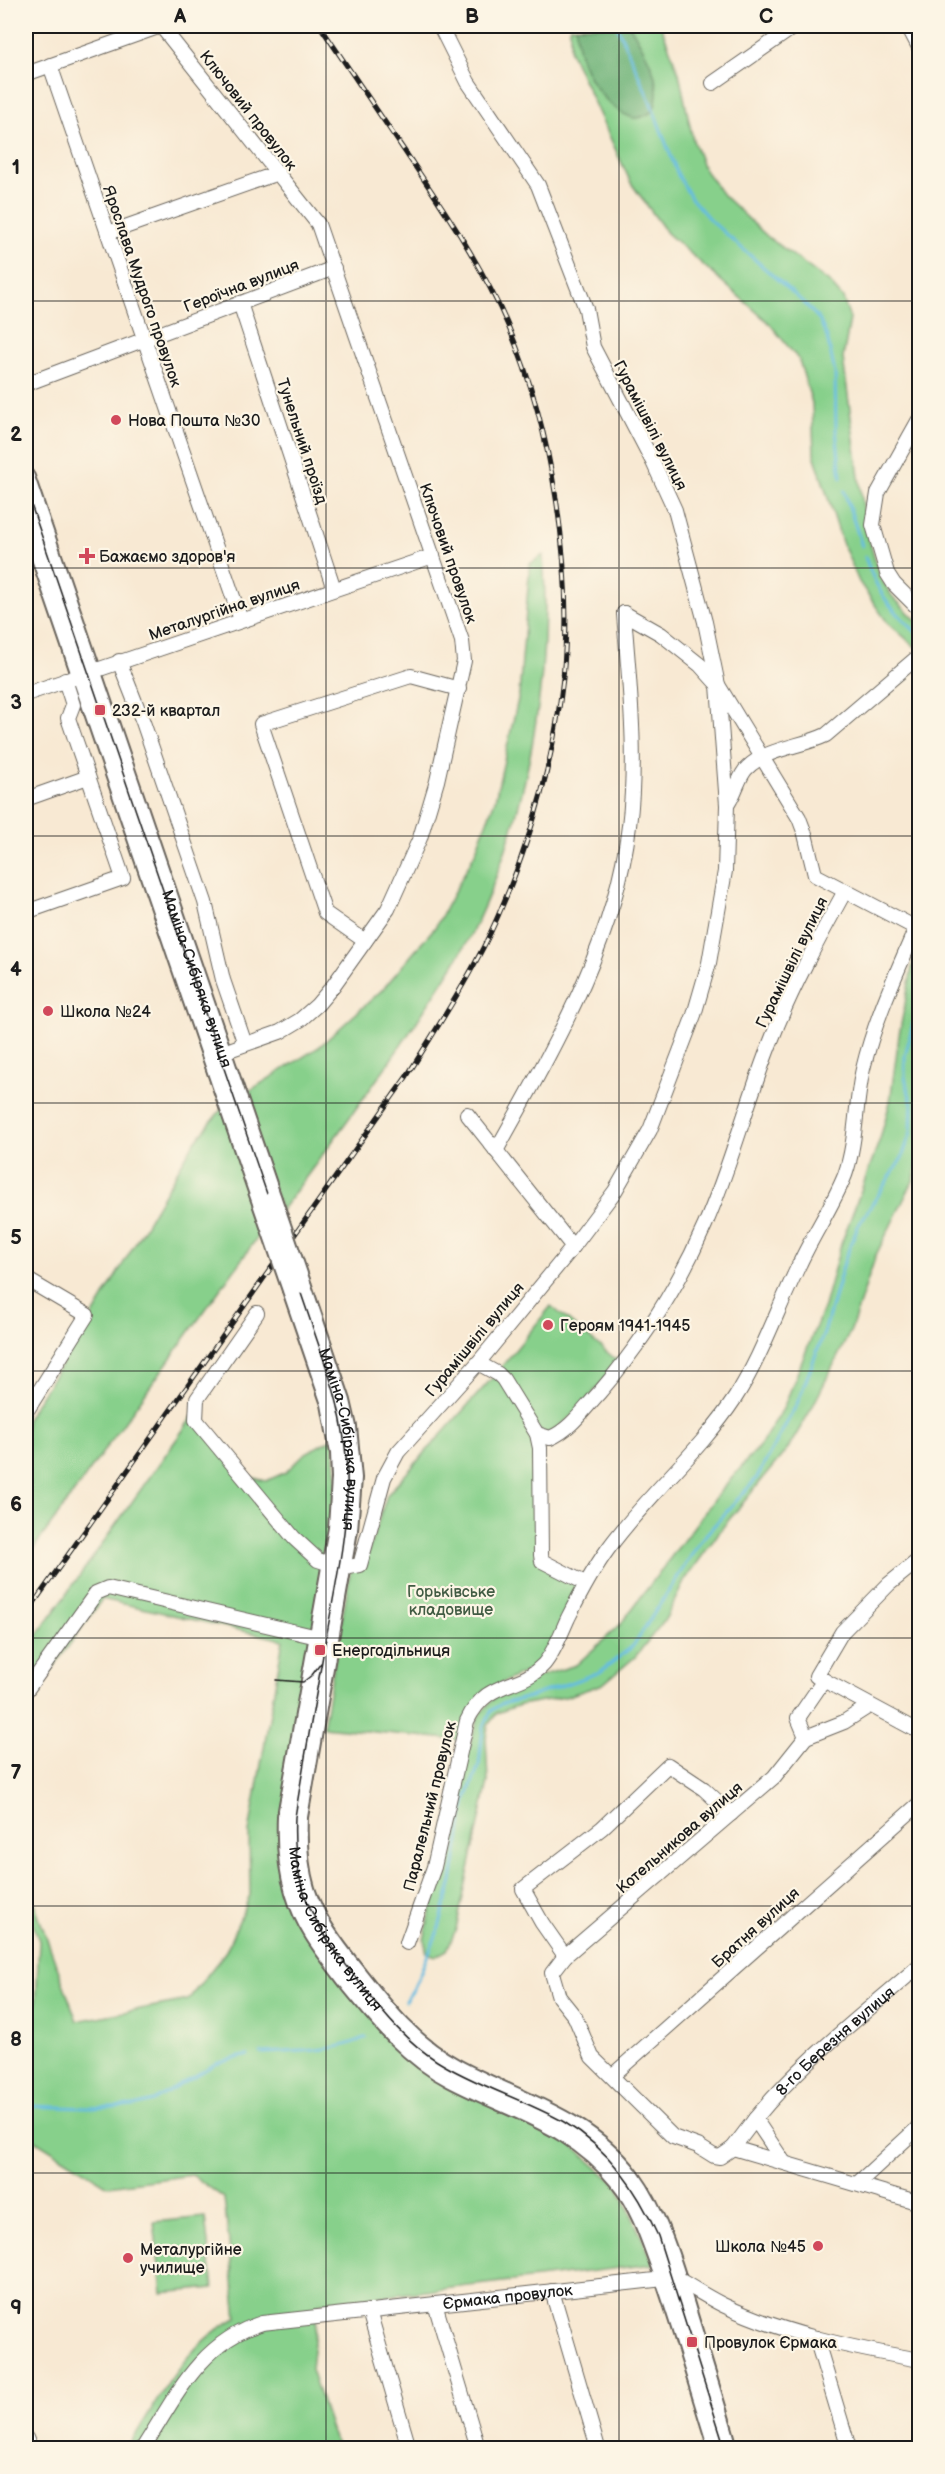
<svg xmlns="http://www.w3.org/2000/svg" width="945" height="2474" font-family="'Balsamiq Sans',sans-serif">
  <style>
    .green { fill: #87d08b; stroke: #527654; stroke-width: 1.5 }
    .forest { fill: #6db277; stroke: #44674a; stroke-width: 1.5 }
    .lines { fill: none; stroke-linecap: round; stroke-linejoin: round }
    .stream { stroke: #64bce1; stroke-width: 3 }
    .minor-casing { stroke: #69645c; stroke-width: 16 }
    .major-casing { stroke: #69645c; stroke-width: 20 }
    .minor { stroke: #fff; stroke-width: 14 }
    .major { stroke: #fff; stroke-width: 16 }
    .tram { stroke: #1c1c1c; stroke-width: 1.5 }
    .rail-casing { stroke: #1c1c1c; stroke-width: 5 }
    .rail { stroke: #fcf5e5; stroke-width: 3; stroke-dasharray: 9; stroke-linecap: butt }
    .major-bridge-casing { stroke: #69645c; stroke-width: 20; stroke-linecap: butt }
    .major-bridge { stroke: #fff; stroke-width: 16 }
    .grid { fill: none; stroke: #1c1c1c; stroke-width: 1.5; stroke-opacity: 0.55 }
    .poi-dot { fill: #d1495b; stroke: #fcf5e5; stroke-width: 2 }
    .labels { text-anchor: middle; stroke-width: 4.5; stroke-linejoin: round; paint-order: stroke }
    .street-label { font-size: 16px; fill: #1c1c1c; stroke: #fcf5e5 }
    .poi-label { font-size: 16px; fill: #1c1c1c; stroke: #fcf5e5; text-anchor: start }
    .park-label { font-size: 16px; fill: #415b43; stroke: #fcf5e5 }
    .neatline { fill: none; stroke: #1c1c1c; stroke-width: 2 }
    .grid-label { font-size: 20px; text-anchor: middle; font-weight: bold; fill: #1c1c1c }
  </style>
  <rect width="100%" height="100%" fill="#fcf5e5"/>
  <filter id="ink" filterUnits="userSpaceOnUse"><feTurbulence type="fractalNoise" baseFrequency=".0167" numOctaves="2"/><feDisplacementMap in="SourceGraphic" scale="12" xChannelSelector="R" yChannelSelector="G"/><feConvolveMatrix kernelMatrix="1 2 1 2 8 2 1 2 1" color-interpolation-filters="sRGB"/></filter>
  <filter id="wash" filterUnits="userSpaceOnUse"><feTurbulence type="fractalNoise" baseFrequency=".008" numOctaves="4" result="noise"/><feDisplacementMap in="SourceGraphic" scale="24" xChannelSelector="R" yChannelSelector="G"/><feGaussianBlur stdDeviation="1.35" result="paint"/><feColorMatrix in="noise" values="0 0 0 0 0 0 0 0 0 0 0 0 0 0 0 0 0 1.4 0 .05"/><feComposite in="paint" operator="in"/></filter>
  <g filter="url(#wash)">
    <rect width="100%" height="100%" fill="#f8e9d3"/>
    <path class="green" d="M570 26H661L679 73 693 140 704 169 723 195 768 237 829 282 843 298 850 319 843 358 866 529 880 577 892 596 919 623V650L887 622 859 582 842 542 814 454 812 403 799 360 769 323 667 233 631 183 570 51Z
      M543 555C552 675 528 813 477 922 460 958 437 990 416 1023 373 1087 327 1149 281 1211L241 1096 319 1047 383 989 436 926 475 853 495 800 519 695 530 564Z
      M919 941V1157L914 1179 876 1255 851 1330 812 1408 789 1447 723 1527 685 1580 666 1618 635 1657 603 1684 565 1697 520 1705 497 1713 488 1725 486 1738 488 1782 456 1929 447 1950 436 1956 427 1953 424 1940 460 1778 479 1715 495 1697 537 1677 576 1665 620 1625 719 1493 761 1444 783 1409 824 1306 840 1247 880 1139 890 1102 899 1035 914 957Z
      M224 1106 265 1227 26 1559V1419L92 1317 193 1144Z
      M551 1306 619 1362 576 1413 549 1434 538 1430 537 1556 581 1585 549 1650 532 1669 484 1691 459 1740 323 1727 351 1568 367 1556 387 1495 494 1376Z
      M193 1416 250 1477 266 1481 286 1472 304 1454 333 1438 337 1478 281 1835 375 2021 558 2133 618 2186 654 2264 318 2304 311 2369 337 2448H127C158 2402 184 2343 237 2318L224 2198 192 2175 108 2186 27 2135 26 2136V2004H36L39 1941 26 1904V1882L77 2021 188 2000 226 1951 250 1895 249 1832 283 1640 102 1599 26 1706V1651Z
      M205 2217 213 2288 162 2293 154 2222Z"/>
    <path class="forest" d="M576 26H630C644 50 666 82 653 111 648 114 643 118 636 118 630 118 624 114 619 111 593 93 575 57 576 26Z"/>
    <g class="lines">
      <path class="stream" d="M617 26 650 101 678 175 691 198 710 220 804 303 819 319 827 337 835 373 836 430 841 478
        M844 491 862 546
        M865 557C879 597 890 607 920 636
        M405 2001 413 1990 438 1931 452 1881 466 1799 479 1765 483 1728 491 1711 501 1704 530 1697 600 1672 633 1646 702 1539 756 1479 797 1404 824 1333 845 1259 858 1226 902 1158 911 1132 912 1105 905 1077V1056L913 1024 920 1013
        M260 2053C294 2051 335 2053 366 2037
        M26 2106 88 2108 134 2106 153 2101 215 2064 248 2055"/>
    </g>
  </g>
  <g filter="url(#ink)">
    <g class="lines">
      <g class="minor-casing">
        <g id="minor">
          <path d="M161 26 318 224 462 641 464 661 437 781 420 838 388 909 333 986 317 1005 300 1020 280 1032 215 1055"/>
          <path d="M908 26 920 49"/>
          <path d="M50 65 241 620"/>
          <path d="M26 74 161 26"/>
          <path d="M713 83 795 26"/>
          <path d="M108 233 278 173"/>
          <path d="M240 303 334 589"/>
          <path d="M26 384 334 268"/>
          <path d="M920 418 878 493 873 525 887 573 894 584 920 610"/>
          <path d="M624 613 661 634 700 665 718 685 799 818 805 834 815 875 916 928"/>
          <path d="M119 661 143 722 205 902 223 980 245 1044"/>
          <path d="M26 694 433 556"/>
          <path d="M26 799 88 777"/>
          <path d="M727 805C735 795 739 775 747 768 767 748 801 747 826 735L920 655"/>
          <path d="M26 912 123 878 68 718 73 705 65 680"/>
          <path d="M365 941 325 913 261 724 411 676 459 689"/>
          <path d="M467 1114 573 1247"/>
          <path d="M496 1151C553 1048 615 944 629 826 638 755 629 683 624 613"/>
          <path d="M26 1279 87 1315 26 1412"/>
          <path d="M257 1313 197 1399 196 1420 294 1538 318 1560 343 1568 360 1565 384 1478 398 1452 478 1363 573 1247 615 1191 650 1130 694 1015 709 963 725 871 727 805 718 685 705 622 675 510 653 462 593 347 586 309 538 185 468 82 440 26"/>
          <path d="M478 1363 498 1374 503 1379 537 1434 540 1448 541 1555 542 1561 585 1583"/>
          <path d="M537 1434 550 1438C570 1430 584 1409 599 1393 642 1343 679 1285 705 1225 731 1166 747 1101 771 1041 791 989 818 940 845 891"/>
          <path d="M920 1559 889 1584 842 1632 816 1676 920 1732"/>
          <path d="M26 1691 96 1593 108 1588 326 1639"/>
          <path d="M806 1737 798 1718 824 1680"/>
          <path d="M407 1943 434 1867 467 1721C488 1677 518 1692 544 1664 555 1651 561 1633 568 1618 580 1594 592 1571 608 1549 646 1496 699 1453 735 1398 762 1356 778 1307 800 1263 814 1233 833 1205 845 1175 857 1141 855 1103 863 1069 875 1019 896 974 916 928"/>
          <path d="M565 1956 542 1923 523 1889 602 1828 668 1765 704 1789 731 1814"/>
          <path d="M613 2075 920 1803"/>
          <path id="s1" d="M755 2119C802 2061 864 2014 920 1965"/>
          <path d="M733 2148 920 2203"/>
          <path d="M783 2161 755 2119 733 2148 720 2157 714 2156 698 2146 673 2137 592 2057 575 2017 559 1997 552 1973 565 1956 774 1777 806 1737 844 1722 869 1706"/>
          <path d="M857 2184 920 2126"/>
          <path d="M678 2279C693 2288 707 2297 723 2305 784 2334 853 2348 920 2360"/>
          <path d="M552 2291 598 2448"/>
          <path d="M435 2304 478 2448"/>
          <path d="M369 2311 409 2448"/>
          <path d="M816 2338 849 2448"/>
          <path d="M26 2438 30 2448"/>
          <path id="s2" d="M143 2448C176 2397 199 2343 262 2323L664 2279"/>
        </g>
      </g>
      <g class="major-casing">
        <g id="major">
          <path id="s3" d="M26 477 273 1199"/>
          <path d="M26 517 261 1203"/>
          <path id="s4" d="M303 1286 342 1401 348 1427 353 1478 349 1530 299 1817C298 1841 299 1865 306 1889 316 1920 335 1945 355 1970 385 2008 412 2044 455 2067 519 2102 584 2115 631 2176 662 2218 676 2273 691 2322 704 2364 717 2406 729 2448"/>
          <path d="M291 1290 330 1404 339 1453 340 1478 337 1528 286 1816C285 1842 286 1867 294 1892 304 1927 326 1953 347 1981 378 2019 407 2056 451 2079 514 2112 572 2123 619 2182 641 2209 651 2244 663 2276 683 2333 699 2391 717 2448"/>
        </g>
      </g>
      <use href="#minor" class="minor"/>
      <use href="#major" class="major"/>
      <g class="tram">
        <path id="s5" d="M26 490 330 1378C361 1474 344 1538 327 1633 316 1694 305 1755 295 1817 291 1894 318 1930 364 1988 385 2016 407 2042 437 2061 477 2086 523 2099 564 2122 609 2149 637 2189 658 2236L725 2448"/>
        <path d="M276 1680 303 1682 312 1675 321 1663"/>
      </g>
      <g class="rail-casing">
        <path id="rail" d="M26 1614 407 1076C439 1024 474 972 498 916 531 841 554 759 563 678 574 568 552 429 509 328 483 267 447 214 410 159 380 115 350 70 320 26"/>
      </g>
      <use href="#rail" class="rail"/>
      <g class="major-bridge-casing">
        <path id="major-bridge" d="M273 1199 303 1286
          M261 1203 291 1290"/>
      </g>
      <use href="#major-bridge" class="major-bridge"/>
    </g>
  </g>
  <path class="grid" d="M326 26V2448M619 26V2448M26 301H920M26 568H920M26 836H920M26 1103H920M26 1371H920M26 1638H920M26 1906H920M26 2173H920"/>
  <g class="poi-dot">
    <circle cx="116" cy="420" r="6"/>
    <path d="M84 547h6v6h6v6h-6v6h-6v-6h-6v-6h6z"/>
    <rect x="94" y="704" width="12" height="12" rx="3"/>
    <circle cx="48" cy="1011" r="6"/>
    <circle cx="548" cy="1325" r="6"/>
    <rect x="314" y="1644" width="12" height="12" rx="3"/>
    <circle cx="818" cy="2246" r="6"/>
    <circle cx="128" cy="2258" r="6"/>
    <rect x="686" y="2336" width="12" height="12" rx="3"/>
  </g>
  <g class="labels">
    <g class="street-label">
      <text transform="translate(249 110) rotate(52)" y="6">Ключовий провулок</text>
      <text transform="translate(241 285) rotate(-21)" y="6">Героїчна вулиця</text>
      <text transform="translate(143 286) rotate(71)" y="6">Ярослава Мудрого провулок</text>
      <text transform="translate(651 425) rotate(63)" y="6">Гурамішвілі вулиця</text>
      <text transform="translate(303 441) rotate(72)" y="6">Тунельний проїзд</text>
      <text transform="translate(449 553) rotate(71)" y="6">Ключовий провулок</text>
      <text transform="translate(224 609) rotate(-19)" y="6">Металургійна вулиця</text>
      <text transform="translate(791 962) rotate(-64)" y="6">Гурамішвілі вулиця</text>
      <text dy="6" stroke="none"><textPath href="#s3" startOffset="530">Маміна-Сибіряка вулиця</textPath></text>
      <text transform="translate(474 1339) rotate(-50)" y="6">Гурамішвілі вулиця</text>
      <text dy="6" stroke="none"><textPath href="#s4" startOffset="159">Маміна-Сибіряка вулиця</textPath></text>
      <text transform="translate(429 1806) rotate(-76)" y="6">Паралельний провулок</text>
      <text transform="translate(679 1837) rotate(-41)" y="6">Котельникова вулиця</text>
      <text dy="6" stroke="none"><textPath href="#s5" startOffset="1506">Маміна-Сибіряка вулиця</textPath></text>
      <text transform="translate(755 1927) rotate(-42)" y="6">Братня вулиця</text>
      <text dy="6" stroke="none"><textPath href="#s1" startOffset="112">8-го Березня вулиця</textPath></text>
      <text dy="6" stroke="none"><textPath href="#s2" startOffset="424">Єрмака провулок</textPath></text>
    </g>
    <g class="poi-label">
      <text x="128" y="426">Нова Пошта №30</text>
      <text x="99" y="562">Бажаємо здоров'я</text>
      <text x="112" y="716">232-й квартал</text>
      <text x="60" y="1017">Школа №24</text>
      <text x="560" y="1331">Героям 1941-1945</text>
      <text x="332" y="1656">Енергодільниця</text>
      <text x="806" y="2252" text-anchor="end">Школа №45</text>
      <text x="140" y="2255">Металургійне<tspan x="140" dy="18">училище</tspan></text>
      <text x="704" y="2348">Провулок Єрмака</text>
    </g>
    <g class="park-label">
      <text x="451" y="1597">Горьківське<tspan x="451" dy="18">кладовище</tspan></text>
    </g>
  </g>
  <rect width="945" height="2474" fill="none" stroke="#fcf5e5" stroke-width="66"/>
  <rect x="33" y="33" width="879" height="2408" class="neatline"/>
  <g class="grid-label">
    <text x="180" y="23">A</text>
    <text x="472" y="23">B</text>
    <text x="766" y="23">C</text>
    <text x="16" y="174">1</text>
    <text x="16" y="441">2</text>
    <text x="16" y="709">3</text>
    <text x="16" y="976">4</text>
    <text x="16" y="1244">5</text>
    <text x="16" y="1511">6</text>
    <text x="16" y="1779">7</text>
    <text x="16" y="2046">8</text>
    <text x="16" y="2314">9</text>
  </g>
</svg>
